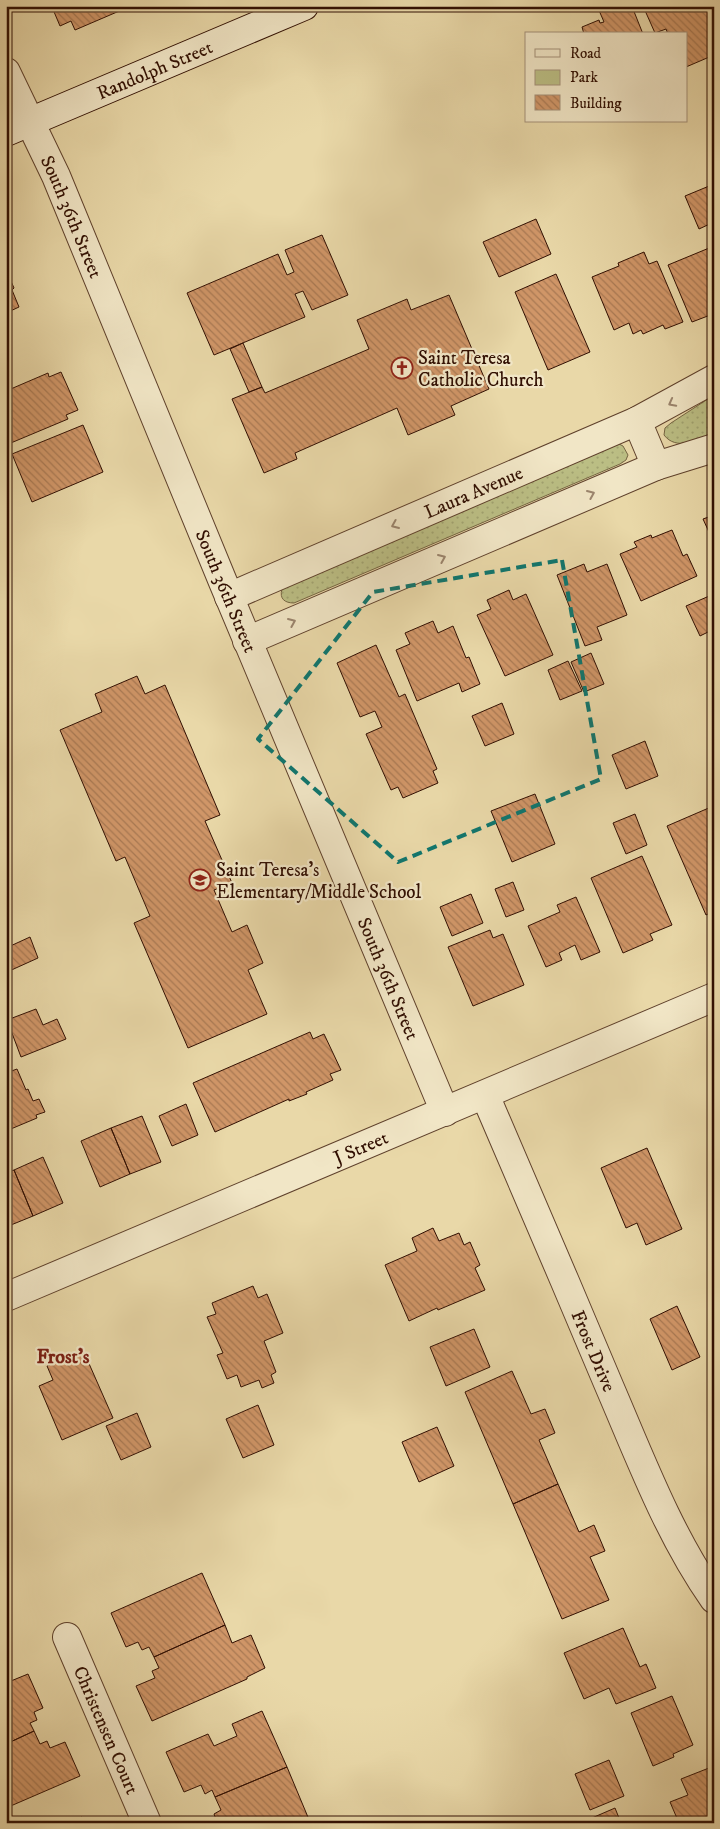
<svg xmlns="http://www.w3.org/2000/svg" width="720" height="1829" font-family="'IM FELL DW Pica',serif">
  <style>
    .green { fill: url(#green-dots); stroke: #766643 }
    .building { fill: url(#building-back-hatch); stroke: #310f02 }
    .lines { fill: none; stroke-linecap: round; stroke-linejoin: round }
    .minor-casing { stroke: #5f412c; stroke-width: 30 }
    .secondary-casing { stroke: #310f02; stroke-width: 30 }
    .minor { stroke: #f1e6c6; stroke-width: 28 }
    .secondary { stroke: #f1e6c6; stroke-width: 28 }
    .oneway { stroke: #9b856e }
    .marked { fill: none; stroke: #0f766e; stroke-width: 4; stroke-dasharray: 10 6; stroke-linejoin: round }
    .labels { text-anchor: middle; stroke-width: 4.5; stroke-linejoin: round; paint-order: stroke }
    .street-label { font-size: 19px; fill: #310f02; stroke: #f1e6c6 }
    .poi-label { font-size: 19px; fill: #310f02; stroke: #f1e6c6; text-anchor: start }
    .neighbourhood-label { font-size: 20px; font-weight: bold; fill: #7a1f14; stroke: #f1e6c6 }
  </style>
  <defs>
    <pattern id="green-dots" width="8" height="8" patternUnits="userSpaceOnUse" patternTransform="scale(1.25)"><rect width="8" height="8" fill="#bbbe84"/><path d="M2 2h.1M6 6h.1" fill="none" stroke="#a1a270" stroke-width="1.8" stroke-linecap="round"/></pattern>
    <pattern id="building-back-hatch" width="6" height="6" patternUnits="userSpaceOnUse" patternTransform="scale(1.25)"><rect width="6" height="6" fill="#d09668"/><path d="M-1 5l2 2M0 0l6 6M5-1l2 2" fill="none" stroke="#a97953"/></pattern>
  </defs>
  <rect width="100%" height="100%" fill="#e9d8a8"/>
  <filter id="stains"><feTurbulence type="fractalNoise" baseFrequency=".004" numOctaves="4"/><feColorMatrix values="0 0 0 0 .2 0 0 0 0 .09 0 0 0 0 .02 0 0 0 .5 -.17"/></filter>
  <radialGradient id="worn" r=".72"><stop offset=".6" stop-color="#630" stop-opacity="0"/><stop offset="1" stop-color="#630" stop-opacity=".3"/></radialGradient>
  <path class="green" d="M714 395V436C698 440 676 451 664 435L665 428 671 423Z
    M619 444 623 446 628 455 626 460 620 464 294 603C285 603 279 599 282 589Z"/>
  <path class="building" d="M48 6H131L75 30 71 21 60 26 52 7 49 8Z
    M602 6H629L631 10 633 9 643 34H584L582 27 599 20 600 23 604 22 598 8Z
    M643 6H714V55L686 67V34H668L666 29 655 33Z
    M714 184V222L699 229 685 196Z
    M536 219 551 254 499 277 483 242Z
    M322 235 348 295 312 310 303 291 295 294 305 317 214 355 187 293 278 254 287 275 294 272 285 250Z
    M714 246V316L713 314 692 322 668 265Z
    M644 252 649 264 657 261 683 322 665 329 663 325 643 334 641 330 633 334 629 323 614 330 592 277 619 266 618 263Z
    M6 270 14 288 12 290 19 307 6 313Z
    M556 274 590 352 548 370 515 292Z
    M449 295 489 389 451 406 455 415 408 435 397 408 295 453 297 459 264 473 232 399 262 387 265 393 369 349 357 320 407 299 411 310Z
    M243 343 262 387 249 392 230 349Z
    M61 372 78 410 66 415 68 419 6 445V391L48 373 49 377Z
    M83 425 103 472 32 502 12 454Z
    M714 515V543L703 519Z
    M672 530 683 556 687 554 697 576 641 601 620 554 637 547 634 542 651 535 652 538Z
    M584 564 587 572 607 564 627 615 597 627 602 640 585 646 557 575Z
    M509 590 513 600 526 594 553 655 505 676 477 615 491 609 487 600Z
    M714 594V629L700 636 686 606Z
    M433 621 438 633 453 626 466 658 469 657 480 684 462 692 459 683 417 701 396 650 410 644 405 633Z
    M376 645 399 697 405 694 437 769 433 771 438 783 403 798 398 787 391 790 366 734 382 727 375 711 360 717 337 663Z
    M591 653 604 684 584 692 571 662Z
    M568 661 582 691 560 700 548 670Z
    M137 676 145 694 165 685 220 815 205 821 232 883 214 890 232 932 247 925 263 963 248 970 267 1014 188 1048 134 923 150 916 125 857 116 861 60 730 102 712 95 694Z
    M502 703 514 734 485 746 472 716Z
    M645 741 658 776 626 789 612 755Z
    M535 794 555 844 512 862 491 811Z
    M711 807 714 812V911L706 915 667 826Z
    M635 814 647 845 626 854 613 823Z
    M642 856 672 925 650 934 653 940 623 953 591 878Z
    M513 882 524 910 506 917 495 889Z
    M471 894 483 923 452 936 440 907Z
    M576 897 600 952 581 960 575 945 559 953 562 960 546 967 528 926 560 912 557 905Z
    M490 930 493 938 503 934 524 985 473 1006 448 947Z
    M30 937 38 958 7 972 6 948Z
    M36 1009 43 1025 57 1019 66 1039 21 1057 7 1020Z
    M310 1032 313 1039 324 1034 341 1070 330 1074 333 1080 306 1092 307 1094 289 1101V1099L215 1132 193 1083Z
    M17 1069 26 1090 28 1089 33 1101 39 1099 45 1112 36 1115 37 1118 6 1131V1073Z
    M186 1104 198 1135 172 1146 159 1116Z
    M142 1116 161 1162 130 1174 111 1128Z
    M111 1128 130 1174 100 1187 81 1141Z
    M647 1148 682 1229 646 1245 637 1223 626 1228 601 1168Z
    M43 1157 63 1203 33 1216 14 1170Z
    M14 1170 33 1216 6 1227V1173Z
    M433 1228 439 1241 459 1233 464 1245 470 1242 480 1265 475 1268 485 1290 438 1310 437 1308 409 1321 385 1265 417 1251 412 1238Z
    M253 1286 258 1298 267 1294 283 1333 264 1341 276 1372 271 1375 274 1383 262 1388 259 1380 241 1387 237 1375 227 1379 217 1355 223 1353 207 1317 216 1314 212 1303Z
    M677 1306 700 1357 672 1370 650 1319Z
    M474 1329 490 1367 446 1386 430 1347Z
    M83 1350 113 1418 62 1440 39 1386 53 1380 47 1366Z
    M512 1371 531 1414 545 1409 555 1433 539 1440 558 1484 513 1504 465 1392Z
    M258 1405 274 1445 243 1458 226 1419Z
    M137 1413 151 1447 121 1460 106 1426Z
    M437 1427 454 1466 419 1482 402 1442Z
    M558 1484 579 1532 594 1525 605 1551 590 1557 609 1600 562 1619 513 1504Z
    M202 1573 225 1625 154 1657 149 1647 142 1650 138 1642 126 1647 111 1613Z
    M225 1625 232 1643 251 1635 265 1668 247 1677V1679L152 1721 136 1686 155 1678 152 1671 159 1668 154 1657Z
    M623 1628 640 1667 646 1664 656 1688 616 1704 609 1688 584 1699 564 1653Z
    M28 1674 43 1708 34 1712 37 1720 30 1723 34 1731 6 1744V1683Z
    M672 1696 693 1745 673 1754 674 1757 653 1766 631 1713Z
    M262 1711 287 1767 215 1797 212 1790 205 1794 201 1785 184 1792 166 1752 208 1734 214 1746 237 1736 232 1724Z
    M34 1731 40 1744 47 1741 50 1748 65 1742 80 1776 6 1808V1744Z
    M609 1760 624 1796 590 1810 575 1774Z
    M714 1766V1823H679L670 1802 688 1795 681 1779Z
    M287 1767 310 1822 216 1823 217 1822 214 1814 221 1810 215 1797Z
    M615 1808 621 1823H586L585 1821Z
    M82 1817 84 1823H66Z"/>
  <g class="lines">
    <g class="minor-casing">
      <g id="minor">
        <path id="s1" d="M6 72 56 176 223 582 445 1112"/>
        <path d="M637 421 656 466"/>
        <path id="s2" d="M229 597 637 421 714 379"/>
        <path d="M247 641 656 466 714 448"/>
        <path id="s3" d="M485 1095C527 1193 569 1290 610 1388 641 1460 669 1535 714 1599"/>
        <path id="s4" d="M6 1297 714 997"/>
        <path id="s5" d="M67 1637 147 1823"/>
      </g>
    </g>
    <g class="secondary-casing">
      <g id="secondary">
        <path id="s6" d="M6 132 304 6"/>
      </g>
    </g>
    <use href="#minor" class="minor"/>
    <use href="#secondary" class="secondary"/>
  </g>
  <defs><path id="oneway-chevron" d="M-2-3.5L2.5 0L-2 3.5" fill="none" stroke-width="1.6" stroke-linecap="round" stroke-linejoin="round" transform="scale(1.25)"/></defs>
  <g class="oneway">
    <use href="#oneway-chevron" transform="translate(672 403) rotate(152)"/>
    <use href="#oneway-chevron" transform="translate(591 494) rotate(-23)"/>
    <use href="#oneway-chevron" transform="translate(395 525) rotate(157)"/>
    <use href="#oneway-chevron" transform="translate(442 558) rotate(-23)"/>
    <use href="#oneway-chevron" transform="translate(292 622) rotate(-23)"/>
  </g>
  <path class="marked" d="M562 560 601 779 398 862 258 739 373 592Z"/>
  <defs>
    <g id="church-ring" transform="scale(1.125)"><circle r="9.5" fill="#f1e6c6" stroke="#8f2418" stroke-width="1.5"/><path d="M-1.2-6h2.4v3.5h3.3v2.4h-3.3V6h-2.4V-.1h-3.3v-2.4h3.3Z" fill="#8f2418"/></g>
    <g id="school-ring" transform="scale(1.125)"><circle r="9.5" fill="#f1e6c6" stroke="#8f2418" stroke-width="1.5"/><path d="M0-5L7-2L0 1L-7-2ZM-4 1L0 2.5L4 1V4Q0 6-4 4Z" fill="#8f2418"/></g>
  </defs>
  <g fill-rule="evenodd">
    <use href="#church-ring" x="402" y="368"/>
    <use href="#school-ring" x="200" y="880"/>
  </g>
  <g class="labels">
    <g class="street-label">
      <text dy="7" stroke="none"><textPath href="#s6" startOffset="161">Randolph Street</textPath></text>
      <text dy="7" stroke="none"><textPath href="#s1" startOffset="159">South 36th Street</textPath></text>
      <text dy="7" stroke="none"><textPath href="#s2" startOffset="266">Laura Avenue</textPath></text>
      <text dy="7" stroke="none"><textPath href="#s1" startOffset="564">South 36th Street</textPath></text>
      <text dy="7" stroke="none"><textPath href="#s1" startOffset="984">South 36th Street</textPath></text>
      <text dy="7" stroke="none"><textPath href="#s4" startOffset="385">J Street</textPath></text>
      <text dy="7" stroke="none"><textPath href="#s3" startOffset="278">Frost Drive</textPath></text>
      <text dy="7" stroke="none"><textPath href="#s5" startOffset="101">Christensen Court</textPath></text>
    </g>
    <g class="poi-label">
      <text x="418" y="364">Saint Teresa<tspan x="418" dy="22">Catholic Church</tspan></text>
      <text x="216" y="876">Saint Teresa's<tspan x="216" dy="22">Elementary/Middle School</tspan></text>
    </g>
    <g class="neighbourhood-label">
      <text x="63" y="1363">Frost's</text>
    </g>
  </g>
  <rect width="720" height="1829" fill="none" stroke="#e9d8a8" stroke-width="25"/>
  <rect x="8" y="8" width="705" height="1814" fill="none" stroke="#310f02" stroke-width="2.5"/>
  <rect x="12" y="12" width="695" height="1804" fill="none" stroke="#310f02"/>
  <rect x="525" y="32" width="162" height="90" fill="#f1e6c6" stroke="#a49078"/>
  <rect x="535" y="49" width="25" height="8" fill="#f1e6c6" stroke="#a49078"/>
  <text x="570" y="58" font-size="15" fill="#310f02">Road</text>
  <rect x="535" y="70" width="25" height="15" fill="#bbbe84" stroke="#a49078"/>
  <text x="570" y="82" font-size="15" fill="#310f02">Park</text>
  <rect x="535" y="95" width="25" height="15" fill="url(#building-back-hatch)" stroke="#a49078"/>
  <text x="570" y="108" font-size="15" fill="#310f02">Building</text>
  <rect width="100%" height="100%" filter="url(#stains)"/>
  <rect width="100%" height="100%" fill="url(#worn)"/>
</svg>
